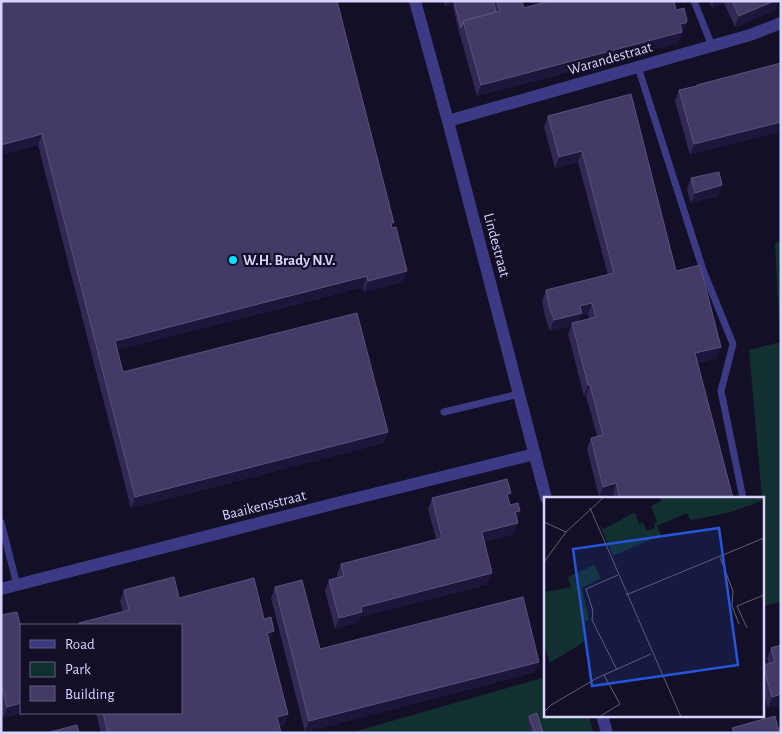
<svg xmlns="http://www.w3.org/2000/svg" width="782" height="734" font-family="'Alegreya Sans',sans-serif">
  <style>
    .green { fill: #12302f }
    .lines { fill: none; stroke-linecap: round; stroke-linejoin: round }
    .path { stroke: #2fb8b0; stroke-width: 2.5; stroke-dasharray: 2.5 4; stroke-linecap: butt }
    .lane { stroke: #3d3a85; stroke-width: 7 }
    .street { stroke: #3d3a85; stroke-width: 12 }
    .wall { fill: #312854; fill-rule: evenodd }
    .shaded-wall { fill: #1d163a }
    .building { fill: #433a66; stroke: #5a527e }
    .poi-dot { fill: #00e5ff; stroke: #130f26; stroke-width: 2 }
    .labels { text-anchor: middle; stroke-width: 4.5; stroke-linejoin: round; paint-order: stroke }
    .street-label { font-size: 15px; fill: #d9d4ff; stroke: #130f26 }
    .poi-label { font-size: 15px; font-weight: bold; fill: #d9d4ff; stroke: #130f26; text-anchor: start }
    .inset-road { fill: none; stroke: #625e7d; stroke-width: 1 }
    .view { fill: #2655da; fill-opacity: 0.15; stroke: #2655da; stroke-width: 2.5 }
    .inset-edge { fill: none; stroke: #d9d4ff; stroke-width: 2.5 }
  </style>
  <rect width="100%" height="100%" fill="#130f26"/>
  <path class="green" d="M781 241V602L763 606V498H762L749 350 780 342 775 243Z
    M546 677V715H589L593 733H350Z"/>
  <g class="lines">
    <path class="path" d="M781 534V536"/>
    <path class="lane" d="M694 1 712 46
      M638 67 703 270 733 344 721 391 743 498
      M444 412 519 394
      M1 522 17 585"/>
    <path class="street" d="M415 1 448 121 546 498
      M448 121 750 35 781 23
      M1 589 337 503 535 454
      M602 715 607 733"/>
  </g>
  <path class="wall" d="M1 1 392 228 403 282 364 292 363 287 117 350 123 372 384 443 131 508 38 145 1 155Z
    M444 1H522L524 8 676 10 687 20 678 43 477 96 459 32 453 6 454 5 445 7Z
    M709 1H778L775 10 735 27 724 3 712 8Z
    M781 63 690 155 675 101 679 90 697 86V85Z
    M631 94 676 271 721 347 717 358 697 363 733 498H614L613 494 599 497 587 449 591 438 597 436 586 396H584L568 334 571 326 550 331 545 317 542 301 546 290 608 275 578 162 555 168 544 127 548 116ZM588 314 589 319 579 321 581 316Z
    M691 178 722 185 718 196 691 203 687 189Z
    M511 493 508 500 510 505 517 519 518 523 514 534 484 542 488 584 360 617 358 622 335 629 325 591 329 580 338 577 337 574 341 564 436 539 428 509 432 498Z
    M275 587 320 649 535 672 305 732 271 598Z
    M124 590 179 598 264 619 270 642 288 714 284 725 280 726 281 733H101L96 713H181V625H79V623L123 612 120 601Z
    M1 615 21 713 3 718 1 710Z
    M781 645V708L780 704 768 708 763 692V665L768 664 767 658 771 648Z
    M529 716 543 733H532L527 719Z"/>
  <path class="shaded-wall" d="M447 1H466L454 2V5L445 7Z
    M714 1H725L724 3 712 8Z
    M774 1H778L775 10 735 27 739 16Z
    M687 20 678 43 477 96 481 85 680 24Z
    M781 122V132L690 155 694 144Z
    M42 134 38 145 1 155V145Z
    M582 151 578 162 555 168 559 157Z
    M722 185 718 196 691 203 695 193Z
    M407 271 403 282 364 292 368 281Z
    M367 276 363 287 111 352 115 341Z
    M592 303 588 314 581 316 578 324 572 323 571 326 550 331 554 320 580 306Z
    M721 347 717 358 691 364 695 353Z
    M588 385H590L586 396H584Z
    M388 432 384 443 131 508 135 497Z
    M616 483 613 494 599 497 603 487Z
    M511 493 507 504V494Z
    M520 511 516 522 515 512Z
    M518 523 514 534 478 543 482 532Z
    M492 573 488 584 360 617 358 622 335 629 339 618 361 607Z
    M274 631 270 642 263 643 267 633Z
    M539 662 535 672 305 732 309 721Z
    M781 694V701L780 704 768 708 772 697Z
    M21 703V713H23L3 718 7 707Z
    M288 714 284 725 273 728 277 717Z"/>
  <path class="building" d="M1 1H337L394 223H391L392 228 396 227 407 271 368 281 367 276 115 341 123 372 357 313 388 432 135 497 42 134 1 145Z
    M455 1H493L496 12 463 21 461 28 454 2Z
    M497 1H522L524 8 549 1H674L676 10 684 8 687 20 686 23 680 24 682 32 481 85 463 21 500 11Z
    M732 1H774L739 16Z
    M781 63V122L694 144 679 90 697 86V85Z
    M631 94 676 271 700 265 721 347 695 353 733 498H620L616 483 603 487 591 438 603 435 590 385H588L572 323 596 317 592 303 580 306 582 313 554 320 549 306 546 290 614 273 582 151 559 157 548 116Z
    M719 172 722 185 695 193 691 178Z
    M507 479 511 493 507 494 510 505 518 503 520 511 515 512 518 523 482 532 492 573 361 607 362 612 339 618 329 580 344 576 341 564 442 538 432 498Z
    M174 577 179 598 254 578 264 619 271 617 274 631 267 633 288 714 277 717 281 733H108L103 713H181V625H80L79 623 129 610 124 590Z
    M302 580 320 649 523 597 539 662 309 721 275 587Z
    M17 612 21 628V703L7 707 1 683V615Z
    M781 645V694L772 697 763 665 775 662 771 648Z
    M537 713 543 733H535L529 716Z
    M775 716 779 731 781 730V733H734L732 728Z
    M77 725 79 733H46Z"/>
  <circle class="poi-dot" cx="233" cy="260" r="5"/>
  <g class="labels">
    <g class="street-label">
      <text transform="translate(610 58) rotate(-16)" y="5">Warandestraat</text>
      <text transform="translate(497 245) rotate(75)" y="5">Lindestraat</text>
      <text transform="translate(264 505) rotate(-14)" y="5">Baaikensstraat</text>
    </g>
    <g class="poi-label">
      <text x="243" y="265">W.H. Brady N.V.</text>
    </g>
  </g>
  <g transform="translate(544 497)">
    <rect width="220" height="220" fill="#130f26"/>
    <path d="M116 0H220V3L187 15 159 21 146 23 143 16 113 29 117 38 69 59 56 28 60 32 91 15 95 27 99 26 103 34 111 31 110 27 113 25 107 9 117 4ZM50 68 57 81 38 91 45 123 40 125 43 143 6 166 0 148 1 95 27 90 24 80Z" fill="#12302f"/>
    <path class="inset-road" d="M46 11 137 220M0 25 22 35M176 60 189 94 188 109 195 127M0 65 22 35 60 0M82 98 220 41M203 131 193 109 220 98M73 173 48 123 49 114 42 92 74 78M1 220 0 215 7 208 53 181 107 157M55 220 76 207 60 178"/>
    <path class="view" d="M175 31 194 168 48 189 29 52Z"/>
    <rect width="220" height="220" class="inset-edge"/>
  </g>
  <rect width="782" height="734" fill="none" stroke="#d9d4ff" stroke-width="5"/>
  <rect x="20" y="624" width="162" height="90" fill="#130f26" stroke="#625e7d"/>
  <rect x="30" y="640" width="25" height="8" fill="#3d3a85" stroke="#625e7d"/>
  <text x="65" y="649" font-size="15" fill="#d9d4ff">Road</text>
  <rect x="30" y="662" width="25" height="15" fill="#12302f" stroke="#625e7d"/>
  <text x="65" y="674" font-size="15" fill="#d9d4ff">Park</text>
  <rect x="30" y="686" width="25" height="15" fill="#433a66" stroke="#625e7d"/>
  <text x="65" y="699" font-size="15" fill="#d9d4ff">Building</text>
</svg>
